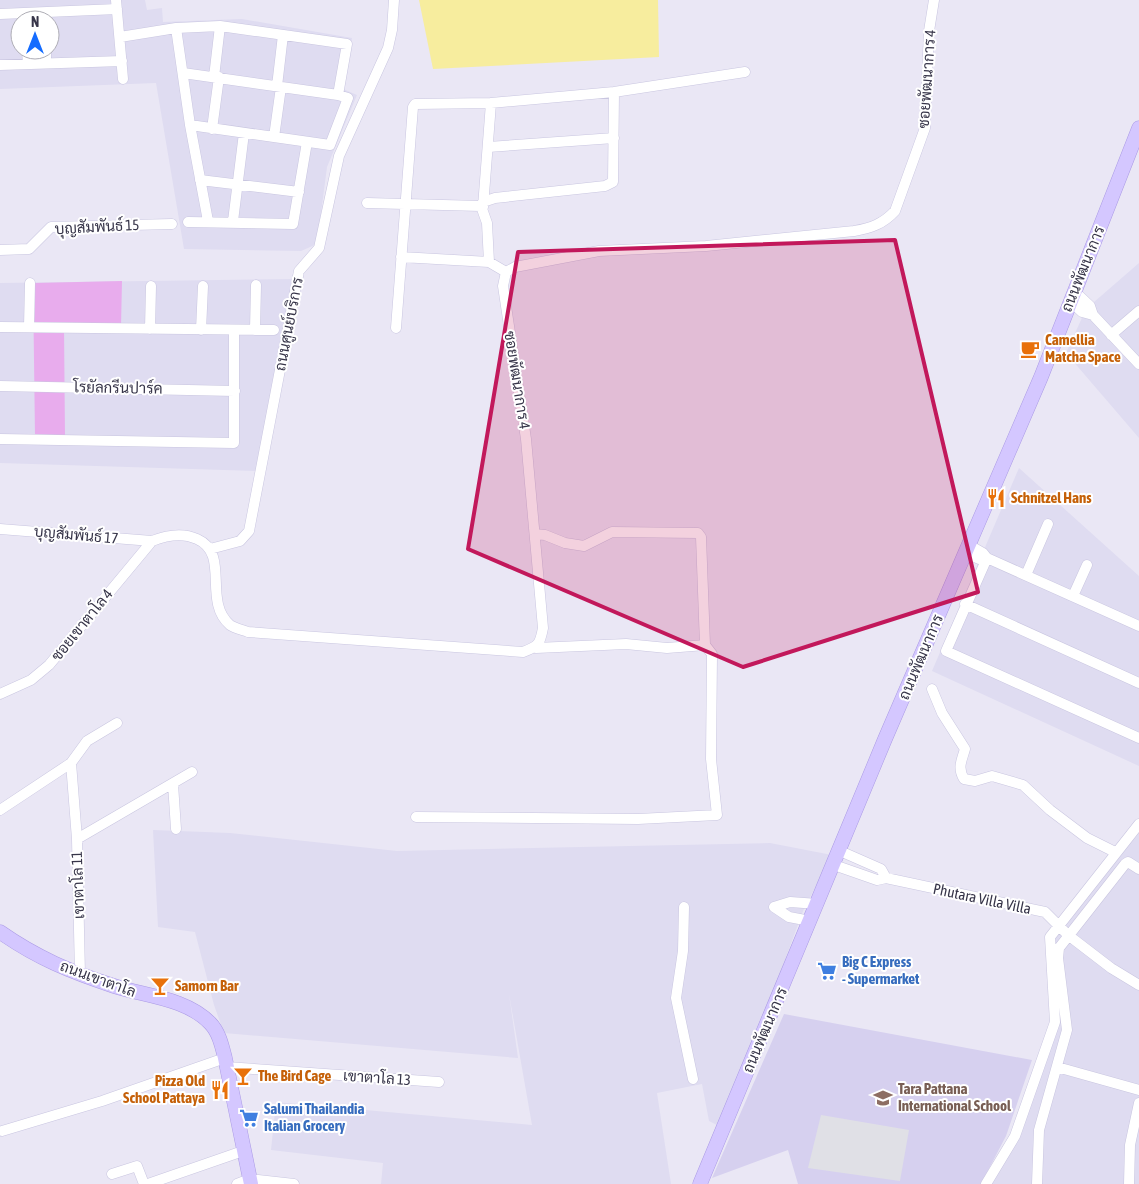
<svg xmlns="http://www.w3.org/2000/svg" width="1139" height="1184" font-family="'Asap Condensed',Sarabun,sans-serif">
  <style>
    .residential { fill: #dfdcf1; fill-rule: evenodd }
    .education { fill: #d6d0ef }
    .green { fill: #e8aced }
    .parking { fill: #e0e0e6 }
    .water { fill: #f7ed9e }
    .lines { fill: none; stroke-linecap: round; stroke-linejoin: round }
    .street-casing { stroke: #c9c6e0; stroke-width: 11 }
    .secondary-casing { stroke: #ab9be5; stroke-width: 15 }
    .street { stroke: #fff; stroke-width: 10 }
    .secondary { stroke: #d4c7ff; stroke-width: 14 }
    .marked { fill: #c2185b; fill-opacity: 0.2; stroke: #c2185b; stroke-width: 4; stroke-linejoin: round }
    .labels { text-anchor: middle; stroke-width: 4; stroke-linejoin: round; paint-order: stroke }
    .street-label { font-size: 15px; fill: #373549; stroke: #fff }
    .food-label { font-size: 15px; font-weight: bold; fill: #c56008; stroke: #fff; text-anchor: start }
    .shop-label { font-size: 15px; font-weight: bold; fill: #366cbe; stroke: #fff; text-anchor: start }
    .education-label { font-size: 15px; font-weight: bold; fill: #785e54; stroke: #fff; text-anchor: start }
  </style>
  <rect width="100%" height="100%" fill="#eae7f5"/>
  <path class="residential" d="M0 0H145L147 10 162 8 163 22 242 19 352 38 343 89 357 95 327 167 317 244 301 251 184 249 156 83 0 89ZM20 20H50V50H20Z
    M1139 263V438L1066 353 1086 309Z
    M298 279 258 471 0 463V283Z
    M1019 468 1139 576V766L932 671Z
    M153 830 230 833 397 851 770 843 832 855 803 911 770 1001 719 1126 709 1121 702 1084 657 1093 671 1184H381L383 1163 271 1150 276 1102 532 1125 509 994 518 1058 224 1033 214 1005 195 932 158 927Z
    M1139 833V1184H991L1020 1136 1060 1022 1051 941Z"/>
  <path class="education" d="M784 1014 1032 1060 1006 1136 981 1184H798L788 1150 712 1178Z"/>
  <path class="green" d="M122 281 121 326H64L65 437 35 436 33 283Z"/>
  <path class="parking" d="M821 1115 909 1130 900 1181 808 1168Z"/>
  <path class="water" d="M419 0H658L659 57 433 69Z"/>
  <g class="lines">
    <g class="street-casing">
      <path id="street" d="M116 0 123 79
        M0 14 117 9
        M176 28 190 125 208 221
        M120 37 176 28 220 26 347 44 338 95 348 98 330 145 190 125
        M27 50 28 64
        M46 50V63
        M0 65 122 61
        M183 73 338 95
        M214 77 220 26
        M277 86 283 35
        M491 103 614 92 745 72
        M212 129 219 77
        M274 137 281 87
        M488 147 614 138
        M200 180 299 192
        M483 202 495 198 605 186 613 182 614 92
        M367 203 481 206 487 223 489 262 506 272
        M233 221 244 133
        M188 222 293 224 307 142
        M0 250 29 249 51 227 172 224
        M401 257 489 262
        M1070 301 1082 312 1093 315 1090 306 1074 291
        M1093 315 1139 364
        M0 327 274 330
        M29 327 30 283
        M396 328 413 107 415 104 491 103 483 207
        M150 329 151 286
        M201 330 203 286
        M255 330 256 285
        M1111 335 1139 311
        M0 386 235 391
        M0 439 234 443V330
        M0 529 152 541C167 535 182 532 197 539 231 554 202 601 230 625 234 628 243 630 248 632L523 652C539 646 540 644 543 628L526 439 503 286 506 272 515 267 599 251 706 246 854 231C871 228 883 224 895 211L925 128 929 31 934 0
        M535 534 545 535 565 543 584 546 612 532 698 533 701 537 705 645
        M210 549 240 541 249 531 299 271 319 248 339 156 388 48 392 30 394 0
        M966 553 979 559 987 558 983 553 969 545
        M1026 575 1048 524
        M1073 596 1087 565
        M965 604 1139 683
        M1139 626 987 558 946 651 1139 738
        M932 689 942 713 965 749C962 760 957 767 964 779L975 781 992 776 1023 785 1050 810 1087 838 1115 852
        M0 694 31 680 49 665 152 541
        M173 784 176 829
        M0 810 71 763
        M416 817 638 819 717 815 711 759 712 654 705 645 667 648 626 644 536 648
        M77 839 192 772
        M840 851 881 869 886 878
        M834 865 877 880 886 878 1045 912 1068 935 1111 968 1139 985
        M684 907 683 951 676 998 693 1079
        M774 907 790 902 818 904
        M774 907 789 917 810 921
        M80 975 77 839 71 763 87 741 117 723
        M226 1067 439 1082
        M1057 1067 1139 1090
        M2 1131 102 1101 225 1058
        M112 1174 137 1166 144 1184
        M148 1184 243 1151
        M237 1184 250 1179 294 1184
        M986 1184 1015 1136 1055 1022 1050 937 1139 824
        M1037 1184 1039 1130 1067 1030 1058 958 1059 948 1125 864 1128 862 1139 869
        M1129 1184 1130 1145 1139 1103"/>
    </g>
    <g class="secondary-casing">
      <path id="secondary" d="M0 932C37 958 71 972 114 986 145 996 186 998 210 1023 219 1032 222 1046 225 1058L251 1184
        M700 1184 885 739 1041 377 1139 128"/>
    </g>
    <use href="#street" class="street"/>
    <use href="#secondary" class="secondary"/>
  </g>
  <path class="marked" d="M895 240 978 592 743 667 468 549 518 252Z"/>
  <defs>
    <g id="cafe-bare" transform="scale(1.5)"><path d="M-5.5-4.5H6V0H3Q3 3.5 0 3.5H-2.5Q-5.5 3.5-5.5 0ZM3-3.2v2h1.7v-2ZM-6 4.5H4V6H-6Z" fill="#e8710a" stroke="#fff" stroke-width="2.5" paint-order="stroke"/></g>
    <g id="restaurant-bare" transform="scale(1.5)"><path d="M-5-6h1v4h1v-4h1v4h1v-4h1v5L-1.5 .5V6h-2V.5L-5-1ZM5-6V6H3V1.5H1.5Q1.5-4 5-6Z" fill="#e8710a" stroke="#fff" stroke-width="2.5" paint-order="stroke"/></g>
    <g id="supermarket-bare" transform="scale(1.5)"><path d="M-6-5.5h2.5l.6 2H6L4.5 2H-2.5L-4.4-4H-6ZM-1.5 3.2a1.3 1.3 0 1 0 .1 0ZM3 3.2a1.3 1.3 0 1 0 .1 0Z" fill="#3f7fe0" stroke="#fff" stroke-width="2.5" paint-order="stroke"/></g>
    <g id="bar-bare" transform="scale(1.5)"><path d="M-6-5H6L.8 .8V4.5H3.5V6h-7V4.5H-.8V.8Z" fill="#e8710a" stroke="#fff" stroke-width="2.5" paint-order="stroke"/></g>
    <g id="school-bare" transform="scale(1.5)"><path d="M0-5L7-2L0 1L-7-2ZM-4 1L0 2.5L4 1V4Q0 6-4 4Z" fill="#8d6e63" stroke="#fff" stroke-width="2.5" paint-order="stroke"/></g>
  </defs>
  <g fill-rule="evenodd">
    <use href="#cafe-bare" x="1030" y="349"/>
    <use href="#restaurant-bare" x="996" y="498"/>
    <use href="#supermarket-bare" x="827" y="971"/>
    <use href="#bar-bare" x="160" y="986"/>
    <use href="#bar-bare" x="243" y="1076"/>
    <use href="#restaurant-bare" x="220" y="1090"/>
    <use href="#school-bare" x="883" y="1098"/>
    <use href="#supermarket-bare" x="249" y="1118"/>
  </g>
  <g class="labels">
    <g class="street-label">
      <text transform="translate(927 79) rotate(-86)" y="5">ซอยพัฒนาการ 4</text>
      <text transform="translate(97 227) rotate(-3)" y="5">บุญสัมพันธ์ 15</text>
      <text transform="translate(1083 269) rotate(-68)" y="5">ถนนพัฒนาการ</text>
      <text transform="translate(289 324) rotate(-79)" y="5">ถนนศูนย์บริการ</text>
      <text transform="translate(517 380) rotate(81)" y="5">ซอยพัฒนาการ 4</text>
      <text transform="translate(118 388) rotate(1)" y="5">โรยัลกรีนปาร์ค</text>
      <text transform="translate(76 535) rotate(5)" y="5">บุญสัมพันธ์ 17</text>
      <text transform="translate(82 625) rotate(-51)" y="5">ซอยเขาตาโล 4</text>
      <text transform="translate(921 657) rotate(-67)" y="5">ถนนพัฒนาการ</text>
      <text transform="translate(78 885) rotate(-92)" y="5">เขาตาโล 11</text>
      <text transform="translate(982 899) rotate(12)" y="5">Phutara Villa Villa</text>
      <text transform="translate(98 979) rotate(20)" y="5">ถนนเขาตาโล</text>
      <text transform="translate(765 1030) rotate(-67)" y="5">ถนนพัฒนาการ</text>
      <text transform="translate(377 1078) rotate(4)" y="5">เขาตาโล 13</text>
    </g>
    <g class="food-label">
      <text x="1045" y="345">Camellia<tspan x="1045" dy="17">Matcha Space</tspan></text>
      <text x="1011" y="503">Schnitzel Hans</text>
      <text x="175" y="991">Samorn Bar</text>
      <text x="258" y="1081">The Bird Cage</text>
      <text x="205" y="1086" text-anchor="end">Pizza Old<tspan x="205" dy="17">School Pattaya</tspan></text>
    </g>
    <g class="shop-label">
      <text x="842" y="967">Big C Express<tspan x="842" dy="17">- Supermarket</tspan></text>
      <text x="264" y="1114">Salumi Thailandia<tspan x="264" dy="17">Italian Grocery</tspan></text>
    </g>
    <g class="education-label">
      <text x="898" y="1094">Tara Pattana<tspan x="898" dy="17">International School</tspan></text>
    </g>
  </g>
  <g transform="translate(35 35)"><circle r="24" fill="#ffffff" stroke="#afaeb6"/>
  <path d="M0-4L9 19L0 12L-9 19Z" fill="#146cff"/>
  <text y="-8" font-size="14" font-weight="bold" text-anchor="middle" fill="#373549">N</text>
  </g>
</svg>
